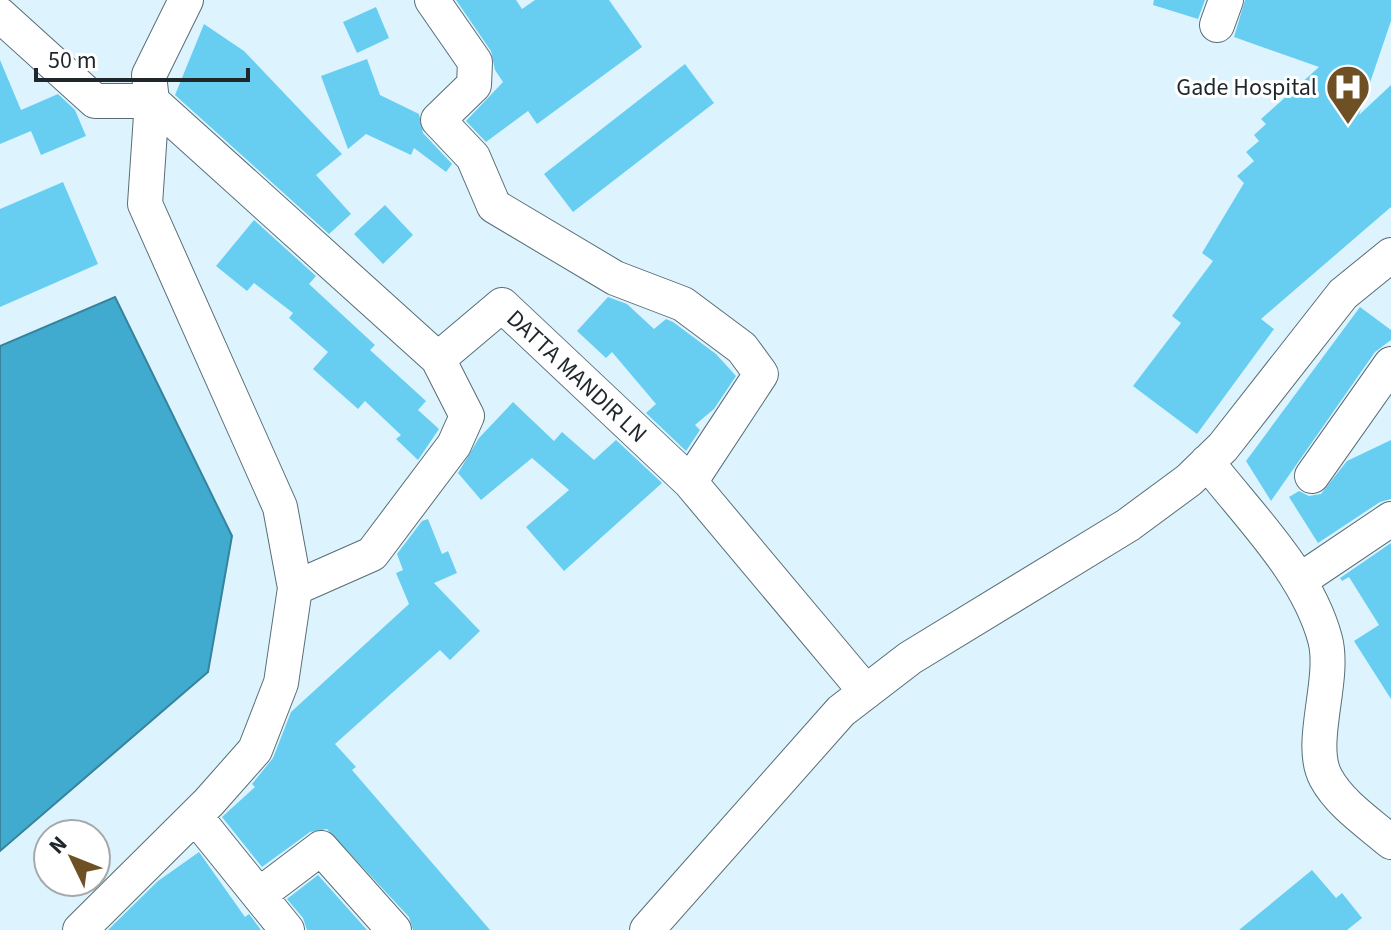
<svg xmlns="http://www.w3.org/2000/svg" width="1391" height="930" font-family="'Source Sans 3',sans-serif">
  <style>
    .water { fill: #40abce; stroke: #36839d; stroke-width: 2 }
    .building { fill: #67cef2 }
    .lines { fill: none; stroke-linecap: round; stroke-linejoin: round }
    .minor-casing { stroke: #586d75; stroke-width: 36 }
    .minor { stroke: #fff; stroke-width: 34 }
    .labels { text-anchor: middle; stroke-width: 6; stroke-linejoin: round; paint-order: stroke }
    .poi-label { font-size: 24px; fill: #1f272b; stroke: #fff; text-anchor: end }
    .street-label { font-size: 24px; fill: #1f272b; stroke: #fff }
  </style>
  <rect width="100%" height="100%" fill="#ddf4fe"/>
  <path class="water" d="M115 297 232 536 208 672 0 851V346Z"/>
  <path class="building" d="M456 0H516L522 9 535 0H609L642 47 537 124 528 111 486 142 466 121 503 82 495 70 491 51Z
    M1154 0H1205L1198 19 1153 5Z
    M1245 0H1391V21L1359 115 1391 85V207L1261 319 1274 329 1197 434 1133 386 1181 323 1172 316 1213 261 1202 253 1244 183 1237 176 1254 161 1246 152 1259 141 1254 135 1266 124 1261 119 1319 67 1234 37Z
    M376 7 389 38 357 53 343 22Z
    M204 24 244 51 342 154 316 175 351 214 329 234 175 95Z
    M367 59 380 95 419 114 423 133 452 164 446 172 414 148 411 155 366 134 348 149 321 76Z
    M0 60 21 110 58 94 75 110 86 136 41 155 31 131 0 144Z
    M685 64 714 103 573 212 544 174Z
    M63 182 98 264 0 307V209Z
    M385 205 413 235 383 264 354 234Z
    M254 220 316 276 309 284 375 345 370 350 426 401 418 410 439 429 418 460 396 439 401 435 365 401 358 409 313 369 328 352 289 318 293 313 254 283 247 291 216 266Z
    M608 297 627 304 654 329 666 319 673 322 716 354 736 376 714 409 695 425 700 430 686 451 646 413 656 404 612 352 606 358 577 331Z
    M1360 307 1391 330V340L1375 352 1271 501 1246 461Z
    M513 402 554 441 562 432 594 460 616 440 662 483 564 571 526 527 569 490 532 458 481 500 458 473 479 438Z
    M1391 440V499L1380 502 1318 543 1289 497 1299 491 1309 496 1321 494 1347 461Z
    M428 519 442 554 448 551 457 573 434 583 480 631 450 660 440 650 335 744 356 767 352 770 490 930H413L409 917 327 829 310 832 262 867 222 817 255 787 252 784 273 758 291 712 409 604 396 573 403 570 397 554 422 521Z
    M1391 543V699L1354 641 1379 625 1349 577 1342 581 1340 578Z
    M199 852 245 917 249 914 261 930H108L158 881Z
    M1312 870 1336 898 1342 893 1362 918 1347 930H1239Z
    M318 875 367 930H307L303 918 287 899Z"/>
  <g class="lines">
    <g class="minor-casing">
      <path id="minor" d="M432 0 475 62 474 85 438 120 473 157 494 206 615 278 683 304 742 348 761 374 690 482
        M0 15 95 101H152L438 359 502 305 690 482 866 692
        M1217 25 1226 0
        M1207 462C1248 515 1307 572 1325 639 1336 680 1307 744 1326 778 1340 804 1369 823 1391 842
        M1312 476 1391 364
        M1299 581 1391 519
        M295 588 372 554 454 445 467 416 438 359
        M195 816 287 930
        M259 895 321 848 394 930
        M80 930 209 802 255 750 281 683 295 588 280 507 145 204 152 101 149 75 186 0
        M647 930 841 711 910 658 1128 525 1189 480 1223 447 1343 294 1391 255"/>
    </g>
    <use href="#minor" class="minor"/>
  </g>
  <defs>
    <g id="hospital-pin" transform="scale(2.3)"><path d="M0 17L-7.5 6A9.5 9.5 0 1 1 7.5 6Z" fill="#6f5025" stroke="#fff"/><path d="M-5-5h3v3.5h4V-5h3V5h-3V1.5h-4V5h-3Z" fill="#fff"/></g>
  </defs>
  <g fill-rule="evenodd">
    <use href="#hospital-pin" x="1348" y="87"/>
  </g>
  <g class="labels">
    <g class="poi-label">
      <text x="1317" y="95">Gade Hospital</text>
    </g>
    <g class="street-label">
      <text transform="translate(577 376) rotate(43)" y="8">DATTA MANDIR LN</text>
    </g>
  </g>
  <g transform="translate(72 858) rotate(313)"><circle r="38" fill="#ffffff" stroke="#a5a9aa" stroke-width="2"/>
  <path d="M0-6L14 30L0 20L-14 30Z" fill="#6f5025"/>
  <text y="-12" font-size="22" font-weight="bold" text-anchor="middle" fill="#1f272b">N</text>
  </g>
  <path d="M36 68v12h212v-12" fill="none" stroke="#1f272b" stroke-width="4"/>
  <text x="48" y="68" font-size="24" fill="#1f272b" stroke="#ffffff" stroke-width="6" paint-order="stroke">50 m</text>
</svg>
